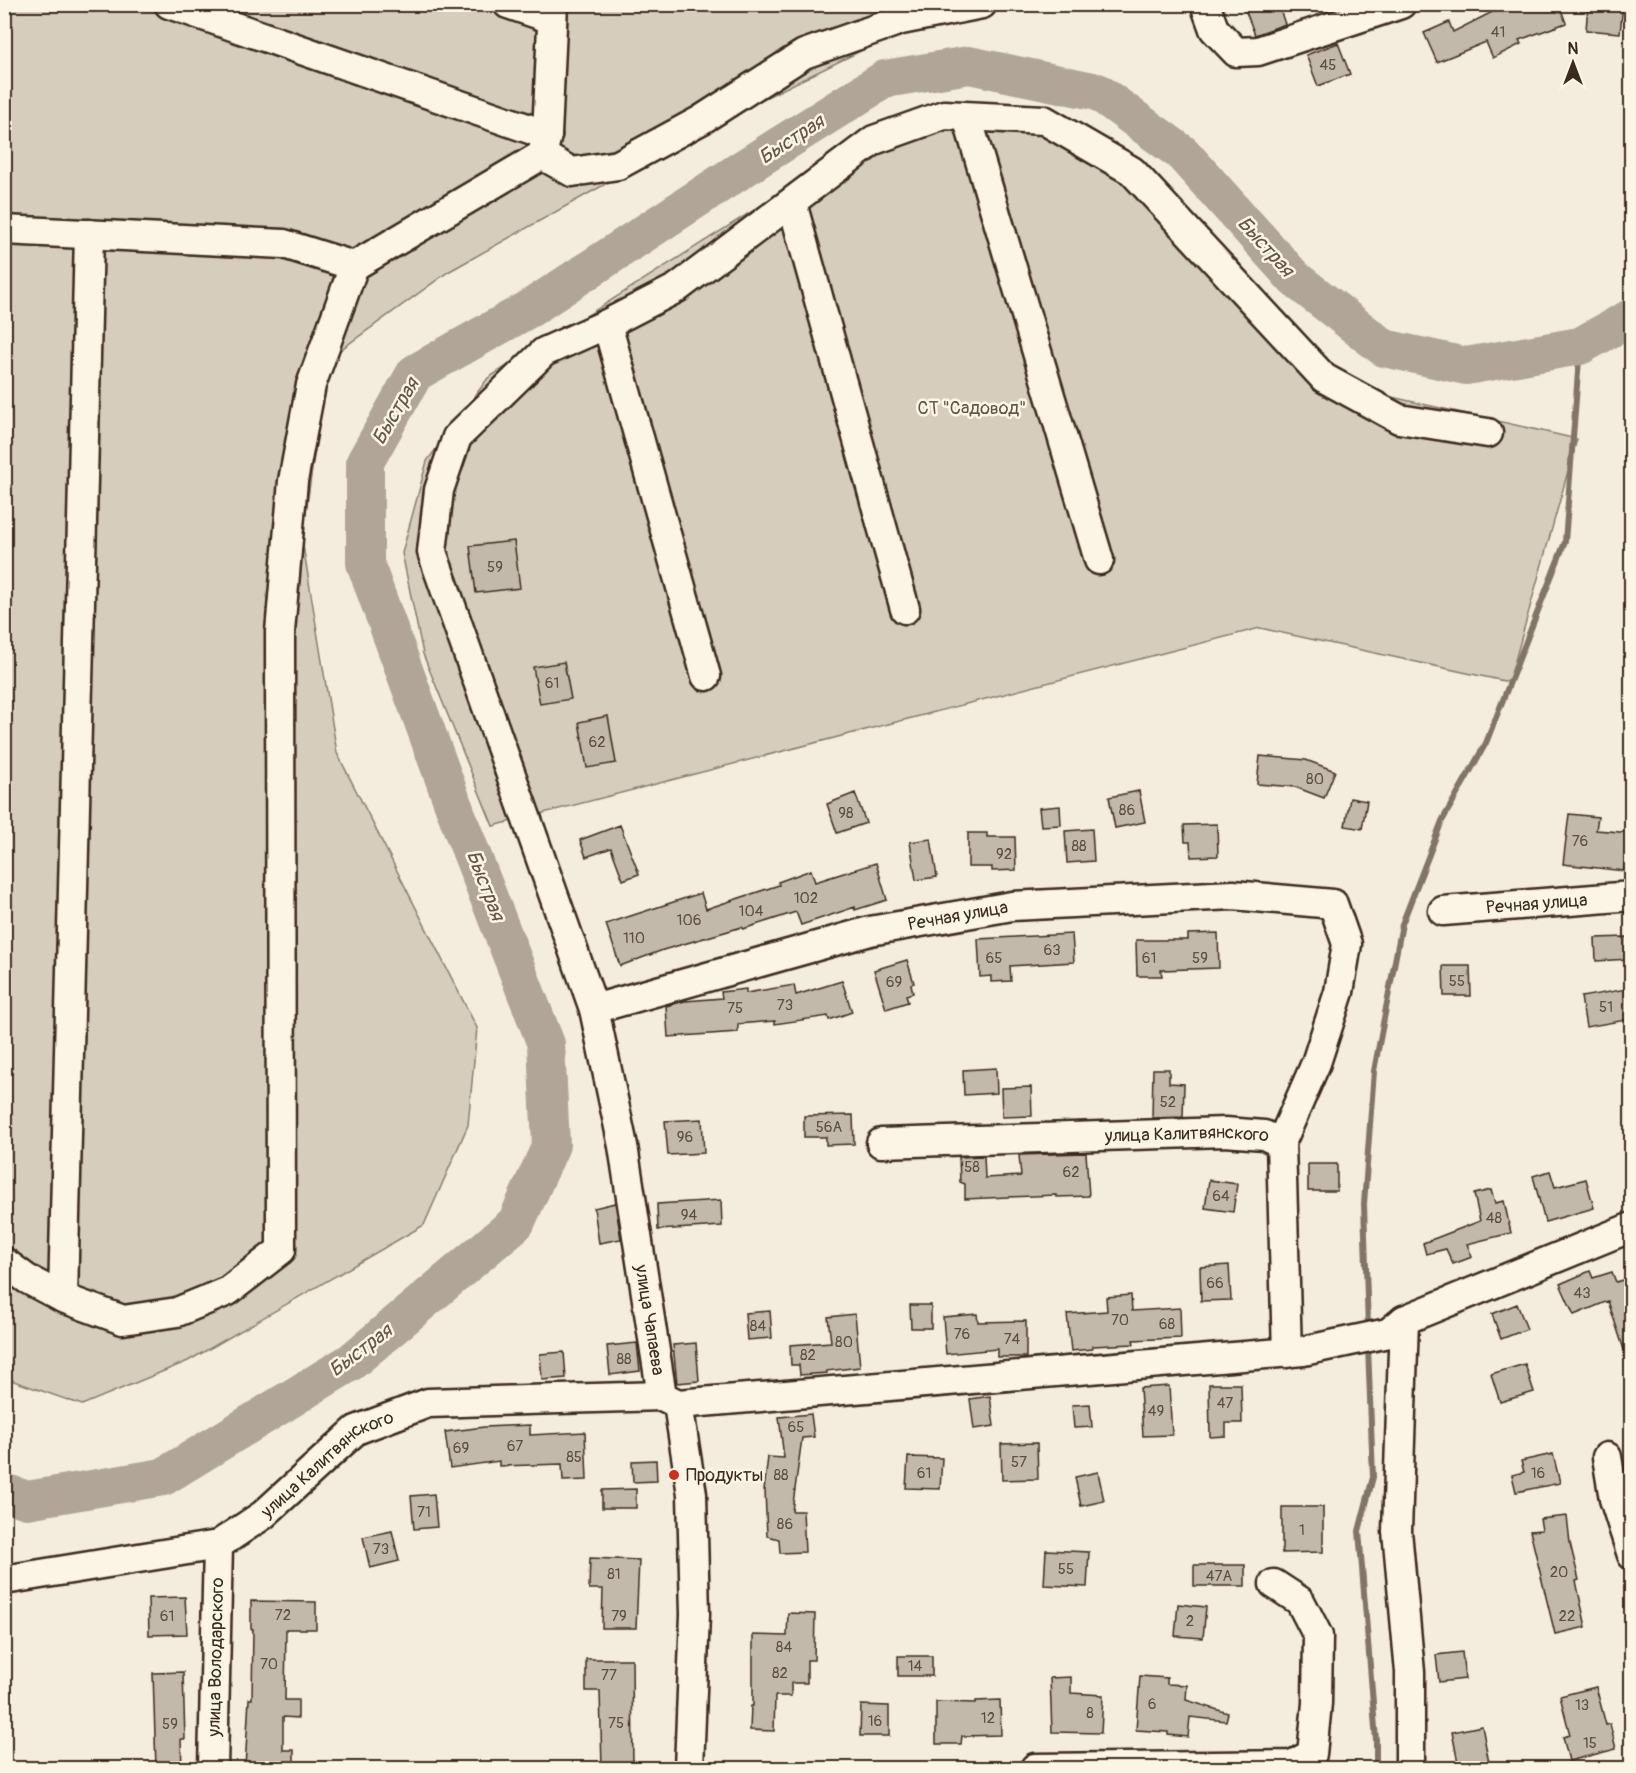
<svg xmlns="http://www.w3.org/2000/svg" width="1636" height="1773" font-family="Pangolin,sans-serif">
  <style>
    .green { fill: #d6cdbd; stroke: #887c6e; stroke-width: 1.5 }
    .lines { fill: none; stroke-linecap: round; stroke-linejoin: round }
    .stream { stroke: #817466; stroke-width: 6 }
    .river { stroke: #b0a596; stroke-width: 38 }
    .building { fill: #c3b9aa; stroke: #3b2a1e; stroke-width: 1.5 }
    .minor-casing { stroke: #3b2a1e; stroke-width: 33 }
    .minor { stroke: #fcf5e5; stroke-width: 28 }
    .poi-dot { fill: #c8321e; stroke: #fcf5e5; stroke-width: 2 }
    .labels { text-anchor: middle; stroke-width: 5; stroke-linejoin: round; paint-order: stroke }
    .number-label { font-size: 15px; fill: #5d4e41 }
    .park-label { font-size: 18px; fill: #625346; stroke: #fcf5e5 }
    .street-label { font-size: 18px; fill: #3b2a1e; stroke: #fcf5e5 }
    .poi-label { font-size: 18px; fill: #3b2a1e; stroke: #fcf5e5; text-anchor: start }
    .water-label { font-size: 20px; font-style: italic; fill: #645548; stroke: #fcf5e5 }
  </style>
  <rect width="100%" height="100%" fill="#f4eddd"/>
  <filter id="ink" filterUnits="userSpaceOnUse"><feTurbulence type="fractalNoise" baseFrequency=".0167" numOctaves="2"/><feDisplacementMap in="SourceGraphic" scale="12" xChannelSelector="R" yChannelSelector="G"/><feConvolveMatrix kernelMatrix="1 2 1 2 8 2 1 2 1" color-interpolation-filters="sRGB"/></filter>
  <g filter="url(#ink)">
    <path class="green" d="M5 5H954L720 120 448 272 328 359 302 539 337 753 477 1028 468 1125 424 1225 188 1361 82 1405 5 1378Z
      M950 103 1072 121 1236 259 1339 385 1577 439 1509 682 1260 628 493 826 423 654 402 553 427 461 488 378 863 141Z"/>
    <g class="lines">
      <path class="stream" d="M1368 1329 1364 1204 1374 1071 1402 924 1442 821 1486 743 1565 542 1580 346
        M1368 1346 1373 1477 1359 1531 1376 1740V1768"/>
      <path class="river" d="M4 1492 27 1500 163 1477 351 1362 516 1223 551 1145 546 1044 464 834 365 563V462L415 373 529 309 744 168 885 79 969 65 1098 92 1182 153 1295 279 1384 348 1466 366 1580 346 1632 317"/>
    </g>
    <path class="building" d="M1243 4H1278L1285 24 1255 35Z
      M1508 4H1559L1566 23 1519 40 1521 44 1493 58 1486 42 1437 62 1424 33 1449 22 1453 32Z
      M1588 4H1623L1620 33 1586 30Z
      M1338 43 1350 74 1318 86 1306 55Z
      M514 541 520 588 476 593 470 546Z
      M564 662 571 699 540 704 533 667Z
      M608 716 616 763 587 768 579 722Z
      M1260 756 1306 760 1335 771 1324 798 1295 787 1257 784Z
      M1139 791 1145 822 1115 828 1109 797Z
      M855 793 866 823 837 833 827 804Z
      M1350 798 1367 801 1362 829 1345 826Z
      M1060 806 1061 825 1041 826 1039 808Z
      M1569 814 1598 817 1596 830 1632 833V859H1625L1624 871 1563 864Z
      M1217 824 1218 856 1191 857 1190 842H1185L1184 825Z
      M620 825 639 874 623 880 611 848 586 857 580 840Z
      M1092 829 1094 861 1067 863 1065 831Z
      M968 833H987V837H1015L1016 870 992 871V867H968Z
      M931 839 937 877 916 880 910 842Z
      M876 863 887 900 855 910V907L801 925 796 912 743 929 742 927 663 950 620 966 606 924 701 893 706 909 779 885 778 882 811 870 815 882Z
      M1218 933 1219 968 1161 970 1162 976H1137L1136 940H1188V934Z
      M1072 934 1074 962 1010 966 1011 981 991 982V976L980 977 978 939Z
      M1627 937 1629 959 1596 961 1595 938Z
      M907 960 914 983 911 984 913 993 906 995 908 1002 886 1009 874 970Z
      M1443 966H1470L1471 996H1444Z
      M842 981 852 1012 829 1020 828 1016 775 1024V1021L738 1024V1032L668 1037 666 1006 685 1001 722 998 721 992 746 989V993L794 985 796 995Z
      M1626 989 1632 1019 1586 1027 1581 997Z
      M996 1068 997 1093 964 1095 963 1070Z
      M1153 1069H1169V1083L1184 1084 1183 1117 1152 1118Z
      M1031 1087 1032 1116 1002 1117 1001 1088Z
      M853 1115 854 1144 826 1145V1137H804V1116Z
      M702 1119 704 1153 668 1155 665 1121Z
      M1086 1153 1089 1196 1056 1197V1195L965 1199V1184L960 1182 959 1157 984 1156 985 1178 1021 1176 1019 1155Z
      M1308 1164H1337V1191H1308Z
      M1550 1171 1555 1187 1586 1179 1594 1208 1545 1222 1533 1176Z
      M1209 1180 1237 1184 1233 1212 1205 1208Z
      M1491 1190 1495 1203 1504 1201 1511 1233 1467 1244 1472 1257 1453 1264 1446 1249 1426 1254 1423 1243 1480 1221 1474 1194Z
      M721 1200 722 1226 658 1230 657 1204Z
      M615 1203 621 1239 599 1243 594 1208Z
      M1229 1265 1231 1300 1201 1301 1200 1267Z
      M1590 1271 1593 1278 1612 1272 1616 1282 1632 1277V1362H1628L1608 1301 1574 1315 1560 1284Z
      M1131 1295 1132 1311 1180 1308 1181 1338 1133 1340 1134 1344 1092 1346V1349L1071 1351 1067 1314 1107 1311 1106 1297Z
      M1517 1304 1527 1329 1501 1339 1492 1314Z
      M910 1305H931V1328H911Z
      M770 1311 772 1338 747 1340 745 1313Z
      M855 1314 860 1367 826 1371 827 1373 800 1375 799 1365H791L790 1345 831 1342 828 1317Z
      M977 1314 978 1322 1026 1321V1357H997V1349L946 1354 943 1317Z
      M637 1343 640 1371 610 1375 607 1346Z
      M696 1343 699 1381 677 1383 673 1345Z
      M564 1352 566 1378 542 1380 540 1354Z
      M1525 1364 1534 1392 1500 1402 1491 1374Z
      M1209 1384H1241L1242 1423H1226V1436L1210 1437Z
      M1169 1386 1172 1435 1143 1436 1140 1388Z
      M990 1396 994 1426 974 1429 970 1399Z
      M1090 1404 1092 1427 1074 1428 1072 1405Z
      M811 1414 814 1437 802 1438 792 1511H803L805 1552 780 1553 779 1539 767 1536 765 1490H764L768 1457 784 1458 779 1417Z
      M530 1425V1435L585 1432 587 1480 563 1481 562 1464 499 1466V1461L450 1468 445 1432 484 1427Z
      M1037 1443 1038 1479 1002 1480 1001 1444Z
      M1553 1454 1560 1483 1516 1492 1512 1475 1524 1472 1521 1461Z
      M908 1457 942 1458 940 1489 906 1488Z
      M656 1460 657 1481 633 1482 632 1461Z
      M1098 1472 1104 1501 1081 1506 1075 1477Z
      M636 1489V1508H602V1490Z
      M434 1494 437 1527 414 1529 411 1496Z
      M1282 1507H1323V1552L1282 1553Z
      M1567 1516 1570 1543 1579 1580 1576 1581 1586 1627 1555 1634 1530 1531 1542 1530 1540 1519Z
      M392 1531 399 1561 370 1568 363 1537Z
      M1046 1550 1089 1552 1087 1587 1044 1585Z
      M590 1558 639 1560 636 1628H602L603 1589H589Z
      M1194 1565H1245V1586H1194Z
      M185 1597 187 1634 149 1635 148 1598Z
      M251 1601 316 1602V1629H286L285 1700H298V1718L283 1717V1750H294V1766L245 1768 249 1699H252L253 1629H251Z
      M1178 1604 1206 1607 1203 1638 1175 1636Z
      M788 1613 815 1614 814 1660H807V1683H791V1696H775L774 1731 750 1730 751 1706H753V1635L787 1636Z
      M1462 1652 1465 1679 1439 1682 1436 1655Z
      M898 1656H932V1676H898Z
      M586 1659H632L633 1768H602L600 1691H586Z
      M183 1672 185 1739H181L182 1768H156L153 1673Z
      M1140 1676 1167 1678V1684L1187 1685 1186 1700 1228 1713 1226 1721 1190 1717 1188 1737 1168 1735V1732L1136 1730Z
      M1071 1677V1693L1103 1695 1101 1733 1052 1732 1050 1678Z
      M1596 1687 1606 1725 1610 1724 1616 1749 1569 1761 1563 1737 1570 1735 1560 1696Z
      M1000 1700 1001 1735 962 1736 961 1744H936V1702L976 1703V1701Z
      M861 1705 889 1706V1736H860Z
      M1482 1726 1490 1768H1459L1452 1732Z"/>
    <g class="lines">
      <g class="minor-casing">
        <g id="minor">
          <path d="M169 4 547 135"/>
          <path d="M508 4 552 19"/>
          <path d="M1205 4 1214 29 1236 52 1258 51 1401 4"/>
          <path d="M967 117 1099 560"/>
          <path d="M542 155 572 172 618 165 701 120 804 54 901 20 982 4"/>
          <path d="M792 203 905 609"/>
          <path d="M4 230 284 244 354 266 542 155 547 135 553 4"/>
          <path d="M607 324 706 676"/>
          <path id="s1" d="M1443 911 1632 896"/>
          <path id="s2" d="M594 1009 870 931 1012 906 1233 895 1333 904 1347 944 1339 992 1316 1063 1281 1143"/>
          <path id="s3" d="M881 1143 1225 1132 1264 1135 1281 1143 1287 1353"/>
          <path d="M4 1262 27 1279 63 1298 123 1320 177 1312 228 1291 281 1250 280 632 293 481 311 385 354 266"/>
          <path d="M63 1298 89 234"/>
          <path d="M1404 1320 1397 1531 1410 1672V1768"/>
          <path d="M678 1404 1303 1351 1388 1333 1404 1320 1632 1227"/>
          <path d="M1607 1457 1614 1499 1632 1555"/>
          <path id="s4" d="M4 1580 218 1545 263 1515 356 1430 428 1403 662 1396"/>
          <path id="s5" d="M213 1768 218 1545"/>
          <path d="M689 1768 695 1614 692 1494 678 1404 662 1396 623 1146 594 1009 432 552 439 490 457 437 544 352 607 324 677 288 874 140 944 115 1044 120 1132 171 1324 378 1399 419 1488 433"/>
          <path d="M1035 1768 1292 1765 1312 1754 1317 1703 1318 1636 1300 1601 1274 1584"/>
        </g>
      </g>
      <use href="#minor" class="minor"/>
    </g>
  </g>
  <circle class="poi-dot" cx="674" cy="1475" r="6"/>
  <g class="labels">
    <g class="number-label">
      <text x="1498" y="37">41</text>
      <text x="1328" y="70">45</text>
      <text x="495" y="572">59</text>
      <text x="552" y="688">61</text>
      <text x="597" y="747">62</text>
      <text x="1315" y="784">80</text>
      <text x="1127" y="815">86</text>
      <text x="846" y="818">98</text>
      <text x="1580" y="846">76</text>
      <text x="1079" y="851">88</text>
      <text x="1004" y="859">92</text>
      <text x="806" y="903">102</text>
      <text x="751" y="916">104</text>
      <text x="689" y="925">106</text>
      <text x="634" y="943">110</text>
      <text x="1052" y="955">63</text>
      <text x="994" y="963">65</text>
      <text x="1149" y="963">61</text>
      <text x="1200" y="963">59</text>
      <text x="1457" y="986">55</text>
      <text x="894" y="987">69</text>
      <text x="785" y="1010">73</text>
      <text x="1606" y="1012">51</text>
      <text x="735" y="1013">75</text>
      <text x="1168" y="1107">52</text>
      <text x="829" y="1132">56А</text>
      <text x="685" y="1142">96</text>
      <text x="972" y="1172">58</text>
      <text x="1071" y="1177">62</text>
      <text x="1221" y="1201">64</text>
      <text x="689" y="1220">94</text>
      <text x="1494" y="1223">48</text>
      <text x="1215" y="1288">66</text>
      <text x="1582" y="1298">43</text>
      <text x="1120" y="1325">70</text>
      <text x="1167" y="1329">68</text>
      <text x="758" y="1331">84</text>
      <text x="962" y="1339">76</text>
      <text x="1012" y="1344">74</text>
      <text x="844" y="1347">80</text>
      <text x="808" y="1360">82</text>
      <text x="624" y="1364">88</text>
      <text x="1225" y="1408">47</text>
      <text x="1156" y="1416">49</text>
      <text x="796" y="1432">65</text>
      <text x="515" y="1451">67</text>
      <text x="461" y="1453">69</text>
      <text x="574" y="1462">85</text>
      <text x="1019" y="1467">57</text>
      <text x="924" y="1478">61</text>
      <text x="1538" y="1478">16</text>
      <text x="781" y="1480">88</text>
      <text x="424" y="1517">71</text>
      <text x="785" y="1529">86</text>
      <text x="1302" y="1535">1</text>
      <text x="381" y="1554">73</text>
      <text x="1066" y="1574">55</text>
      <text x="1559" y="1577">20</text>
      <text x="614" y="1579">81</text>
      <text x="1219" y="1581">47А</text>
      <text x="283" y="1620">72</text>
      <text x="167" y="1621">61</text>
      <text x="619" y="1621">79</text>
      <text x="1567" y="1621">22</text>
      <text x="1190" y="1626">2</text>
      <text x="784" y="1652">84</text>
      <text x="269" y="1669">70</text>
      <text x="915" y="1671">14</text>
      <text x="780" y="1678">82</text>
      <text x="609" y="1680">77</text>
      <text x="1152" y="1709">6</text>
      <text x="1582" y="1710">13</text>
      <text x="1090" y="1718">8</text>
      <text x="988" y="1723">12</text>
      <text x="875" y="1726">16</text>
      <text x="616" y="1728">75</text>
      <text x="170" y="1729">59</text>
      <text x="1590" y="1748">15</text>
    </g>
    <g class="park-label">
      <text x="972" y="414">СТ "Садовод"</text>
    </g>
    <g class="street-label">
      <text dy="6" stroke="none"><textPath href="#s1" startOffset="94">Речная улица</textPath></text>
      <text dy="6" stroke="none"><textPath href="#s2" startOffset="376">Речная улица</textPath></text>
      <text dy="6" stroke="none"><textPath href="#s3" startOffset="306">улица Калитвянского</textPath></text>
      <text transform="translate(650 1320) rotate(81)" y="6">улица Чапаева</text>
      <text dy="6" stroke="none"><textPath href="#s4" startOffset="354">улица Калитвянского</textPath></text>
      <text dy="6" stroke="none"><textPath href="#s5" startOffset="111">улица Володарского</textPath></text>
    </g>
    <g class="poi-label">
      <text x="686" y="1481">Продукты</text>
    </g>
    <g class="water-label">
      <text transform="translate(791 139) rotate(-33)" y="7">Быстрая</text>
      <text transform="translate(1266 246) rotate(48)" y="7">Быстрая</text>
      <text transform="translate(395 411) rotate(-60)" y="7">Быстрая</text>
      <text transform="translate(486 885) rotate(69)" y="7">Быстрая</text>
      <text transform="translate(360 1350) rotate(-37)" y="7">Быстрая</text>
    </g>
  </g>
  <rect width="1636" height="1773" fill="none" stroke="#fcf5e5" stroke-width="24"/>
  <rect x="12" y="12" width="1612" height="1749" fill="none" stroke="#3b2a1e" stroke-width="2" filter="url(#ink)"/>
  <g transform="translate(1573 63)" stroke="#fcf5e5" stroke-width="4.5" paint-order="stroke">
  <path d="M0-4.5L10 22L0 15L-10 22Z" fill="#3b2a1e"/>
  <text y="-9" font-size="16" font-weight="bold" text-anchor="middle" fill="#3b2a1e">N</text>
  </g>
</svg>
